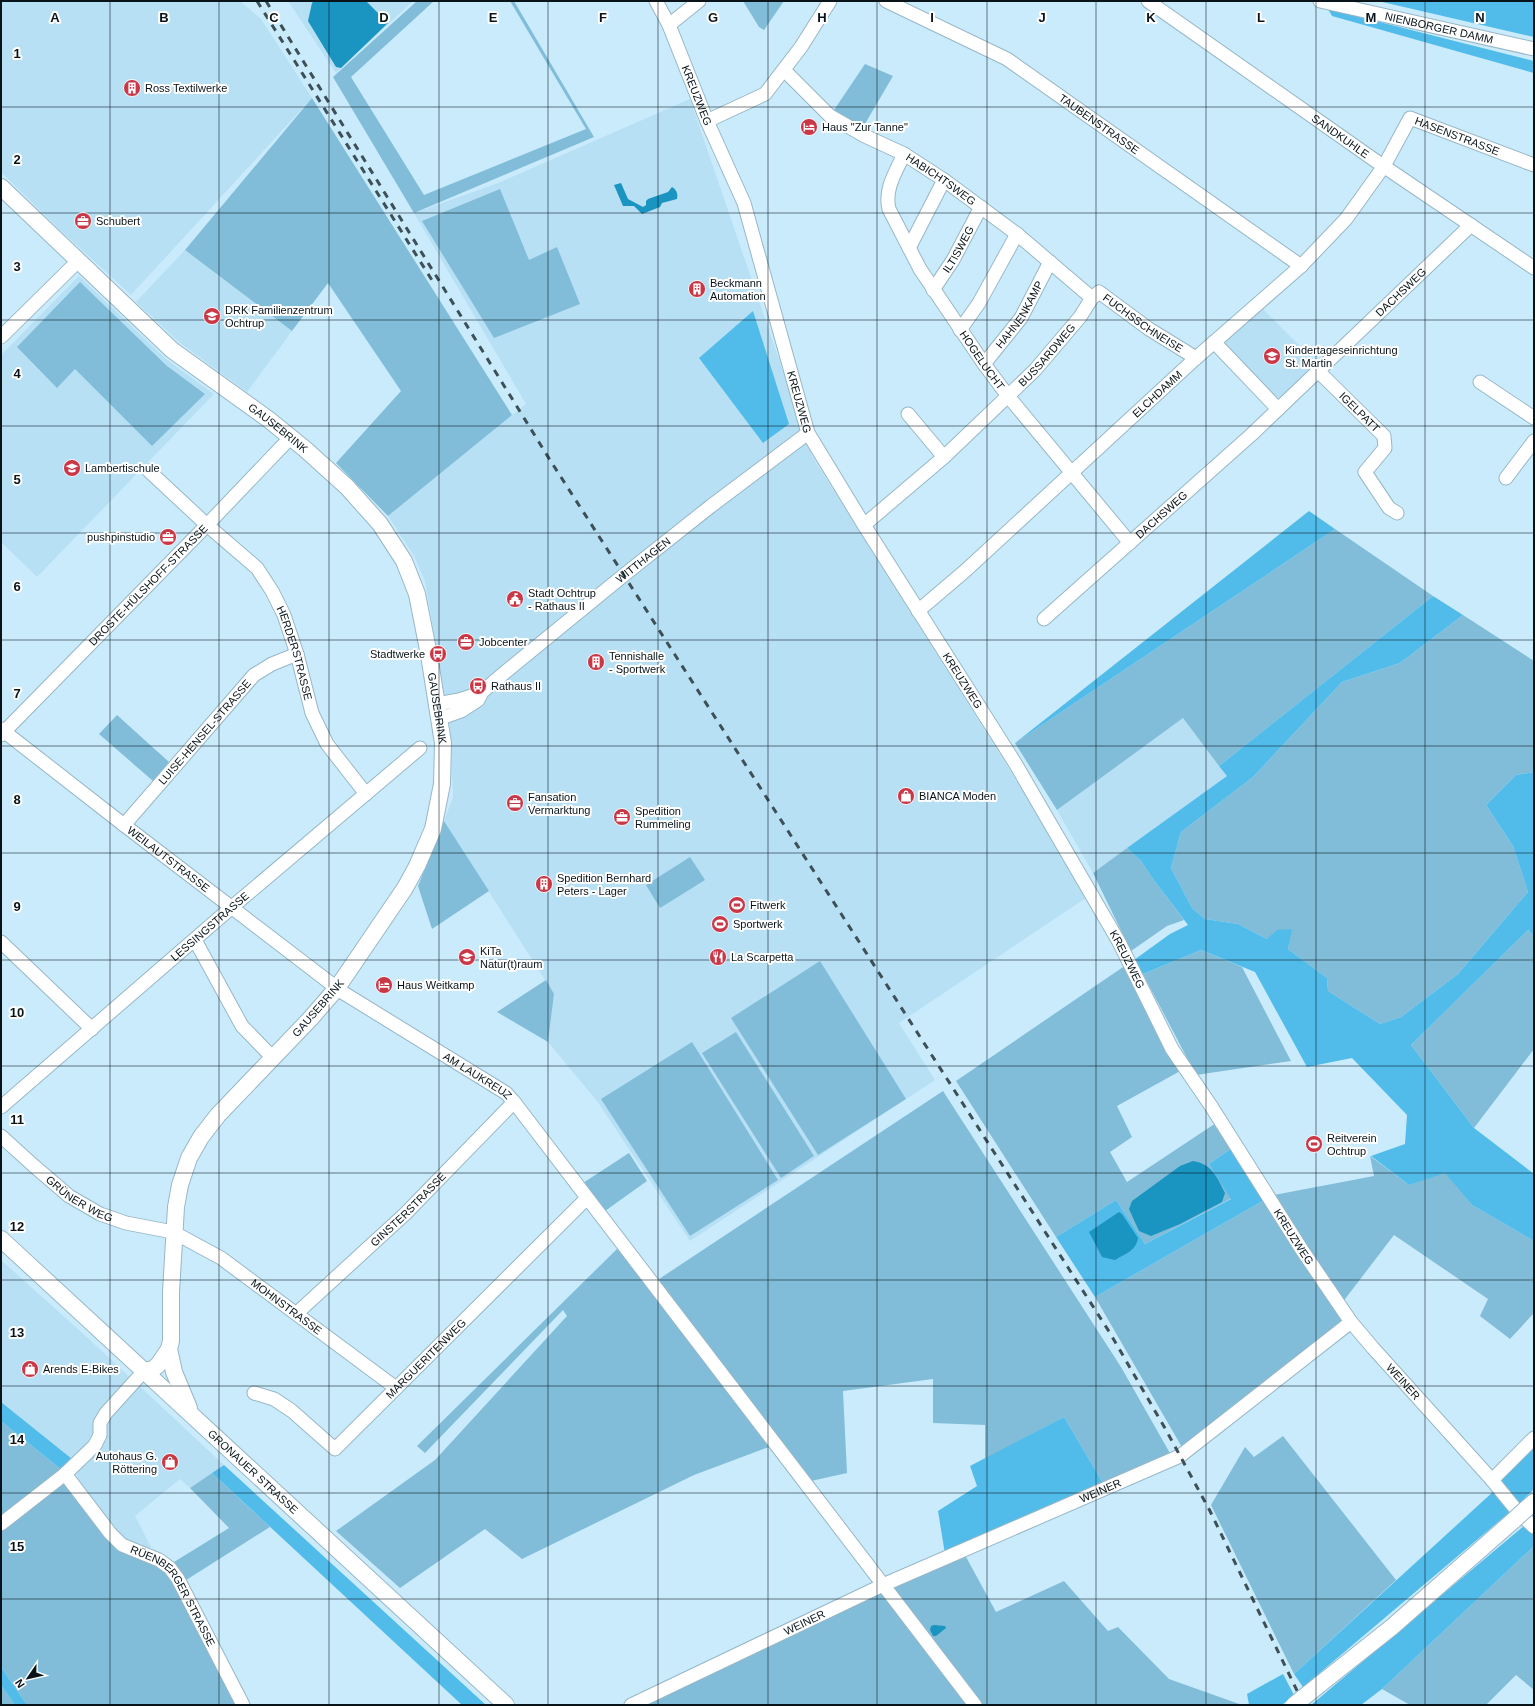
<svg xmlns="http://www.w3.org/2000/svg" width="1535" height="1706" font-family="Arial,sans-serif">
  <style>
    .built { fill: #b7e0f5 }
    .green { fill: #81bdd9 }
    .forest { fill: #51bcea }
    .water { fill: #1a94c0 }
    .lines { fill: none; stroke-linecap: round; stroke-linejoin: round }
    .minor-casing { stroke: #97b7c7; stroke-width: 15 }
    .major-casing { stroke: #97b7c7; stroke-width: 18 }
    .minor { stroke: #fff; stroke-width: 13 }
    .major { stroke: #fff; stroke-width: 16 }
    .rail { stroke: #3d4f57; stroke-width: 3; stroke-dasharray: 7 7; stroke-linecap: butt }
    .major-bridge-casing { stroke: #97b7c7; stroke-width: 18; stroke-linecap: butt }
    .major-bridge { stroke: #fff; stroke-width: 16 }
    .grid { fill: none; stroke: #081419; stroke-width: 1; stroke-opacity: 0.55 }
    .labels { text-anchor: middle; stroke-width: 4; stroke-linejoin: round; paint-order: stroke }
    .street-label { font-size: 11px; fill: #081419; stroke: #fff }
    .poi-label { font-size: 11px; fill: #081419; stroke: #fff; text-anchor: start }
    .grid-label { font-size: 13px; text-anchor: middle; font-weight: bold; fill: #081419; stroke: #fff; stroke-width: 4; stroke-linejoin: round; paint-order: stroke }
  </style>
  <rect width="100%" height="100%" fill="#caebfc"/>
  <path class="built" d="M1 1H240L261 19 312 98 131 295 58 228 1 172Z
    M288 1H413L336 73Z
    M690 99 812 456 1089 896 899 1023 935 1080 690 1241 597 1101 548 1042 554 994 444 821 453 797 450 727 425 581 414 556 388 516 526 404 414 213 498 183Z
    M185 250 292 331 247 392 179 342 136 302Z
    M79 276 166 359 214 394 37 577 1 542V355Z
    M1261 307 1318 364 1283 397H1275L1226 348 1225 343 1227 338Z
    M1183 718 1227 776 1093 873 1057 810Z
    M1 1260 89 1339 224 1465 190 1488 180 1479 135 1516 151 1547 147 1549 130 1543 118 1533 76 1479 79 1465 1 1402Z"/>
  <path class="green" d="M417 1H434L351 77 424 195 586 129 510 1H514L594 137 414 213 333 77Z
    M743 1H784L764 30 759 27Z
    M865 64 893 76 862 129 834 110Z
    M312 98 512 415 388 516 336 463 401 391 328 283 292 331 185 250Z
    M500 189 529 260 557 247 580 304 494 338 422 221Z
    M80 282 167 366 205 394 152 446 75 369 57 388 17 347Z
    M1335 529 1433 596 1219 766 1183 718 1057 810 1015 743Z
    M1463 615 1534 661V772L1516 775 1486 805 1513 846 1528 892 1458 974 1401 1017 1380 1024 1328 991 1327 978 1288 949 1291 929 1267 939 1238 924 1205 919 1192 908 1171 868 1181 832 1253 777 1342 682 1400 663Z
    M117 715 169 762 153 781 99 734Z
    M444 821 489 891 432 929 418 886Z
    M1127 848 1141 861 1153 879 1184 920 1167 926 1131 951 1093 873Z
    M690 857 705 880 660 908 646 885Z
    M1528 930 1534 936V1049L1474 1128 1411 1045Z
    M1201 950 1242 967 1291 1061 1196 1075 1143 974Z
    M820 961 906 1099 818 1155 731 1018Z
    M1126 965 1182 1070 1117 1106 1132 1137 1110 1152 1127 1182 1216 1123 1232 1148 1209 1164 1232 1198 1145 1244 1116 1200 1056 1237 956 1081Z
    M546 980 554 994 548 1042 497 1012Z
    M736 1032 814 1156 781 1178 702 1053Z
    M692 1042 778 1180 690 1236 601 1099Z
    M943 1091 1121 1367 1171 1455 1103 1483 1064 1417 985 1459V1425L933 1423V1379L843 1391 847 1473 811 1481 656 1281Z
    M629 1153 647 1181 605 1211 583 1183Z
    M1370 1156 1409 1185 1445 1172 1472 1205 1534 1241V1313L1510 1339 1480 1316 1488 1299 1394 1235 1342 1303 1274 1195 1374 1176Z
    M1266 1199 1344 1319 1183 1449 1095 1297Z
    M618 1248 769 1447 694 1475 522 1559 485 1529 400 1588 336 1531 435 1460 567 1316 563 1310 425 1453 417 1446Z
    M1 1421 62 1470 1 1518Z
    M1283 1436 1396 1580 1294 1674 1211 1505 1245 1447 1254 1457Z
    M212 1473 270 1527 183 1582 174 1562 229 1528 190 1488Z
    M63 1482 109 1538 162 1568 176 1587 236 1705H27L1 1667V1529Z
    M1534 1546V1690L1516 1675 1486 1705H1410L1382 1689Z
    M965 1555 996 1612 1064 1581 1108 1631 1118 1627 1169 1679 1242 1705H979L892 1588Z
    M882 1589 972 1705H649L646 1703Z
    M1 1685 15 1705H1Z"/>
  <path class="forest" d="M1378 1H1534V37Z
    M1328 9 1534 61V73L1332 16Z
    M753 311 789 424 763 443 699 358Z
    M1309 511 1335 529 1015 743Z
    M1433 596 1463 615 1400 663 1342 682 1253 777 1181 832 1171 868 1192 908 1205 919 1238 924 1267 939 1277 930 1292 929 1288 949 1327 978 1328 991 1380 1024 1401 1017 1458 974 1528 892 1513 846 1486 805 1516 775 1534 772V936L1528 930 1411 1045 1474 1128 1534 1174V1241L1472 1205 1445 1173 1409 1185 1371 1156 1405 1144 1407 1115 1352 1058 1307 1067 1255 972 1201 950 1143 974 1134 960 1170 934 1188 925 1153 879 1141 861 1127 848 1227 776 1219 766Z
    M1232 1148 1266 1199 1095 1297 1056 1237 1116 1200 1145 1244 1231 1199 1209 1164Z
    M1 1402 72 1459 62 1470 1 1421Z
    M1064 1417 1103 1483 945 1554 938 1511 977 1486 970 1466Z
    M1534 1446V1489L1520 1503 1500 1480Z
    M224 1465 486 1705H462L212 1473Z
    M1495 1490 1511 1511 1303 1687 1294 1674Z
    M1525 1525 1534 1533V1546L1382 1689 1361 1705H1311Z
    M1 1668V1667L27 1705H15L1 1685Z
    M1283 1674 1294 1695 1282 1705H1249L1247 1694Z"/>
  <path class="water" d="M314 1H366L388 23 341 68 336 67 308 21 312 3Z
    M621 183 628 199 643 207 646 205V201L648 199 668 192 672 187C677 190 678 194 677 199L662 203 660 207 642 214 634 206H623L614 185Z
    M1193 1161C1212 1164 1217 1177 1225 1193L1222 1202 1180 1224 1151 1236 1139 1231 1129 1209 1132 1201 1180 1166Z
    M1119 1212 1122 1214 1138 1238C1136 1251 1125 1254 1115 1260L1102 1257 1089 1232Z
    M934 1625 945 1626 946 1628 936 1636H933L930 1630 931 1626Z"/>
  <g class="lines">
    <g class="minor-casing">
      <g id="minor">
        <path id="s1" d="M656 1 669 25 707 121 744 203 808 433 864 525 1015 763 1119 942 1172 1049 1211 1106 1302 1250 1351 1322 1373 1348 1492 1480 1518 1512 1534 1527"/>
        <path id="s2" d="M886 1 1007 59 1301 266"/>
        <path id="s3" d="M1148 1 1373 159 1534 268"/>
        <path id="s4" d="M1320 1 1534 49"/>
        <path d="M669 25 699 1"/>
        <path id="s5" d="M784 70 830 116 865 136 904 154 944 180 1017 234 1092 298"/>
        <path d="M707 121 765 94 801 47 830 1"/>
        <path id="s6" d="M904 154C896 172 884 189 889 209L920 269 984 364 1008 396 1130 543"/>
        <path d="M909 248 944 180"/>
        <path id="s7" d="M933 290 953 260 981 207"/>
        <path d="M960 330 979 303 1017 234"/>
        <path d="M1 337 78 261"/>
        <path d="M1214 342 1278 409"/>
        <path id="s8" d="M984 364 1021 318 1050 262"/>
        <path id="s9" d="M1319 372 1384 436 1385 448 1365 472 1389 508 1397 513"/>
        <path d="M1480 382 1534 418"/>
        <path d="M908 414 944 457"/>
        <path id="s10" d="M149 471 207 525 257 568 272 591 284 615 297 654 312 713 327 744 366 794"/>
        <path d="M1506 478 1534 441"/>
        <path id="s11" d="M864 525 944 457 1035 370 1080 317 1092 298 1099 292 1149 329 1196 358"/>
        <path id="s12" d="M918 611 965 571 1196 358 1301 266 1346 219 1384 166 1410 118 1534 165"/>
        <path id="s13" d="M1044 619 1251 435 1471 225"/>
        <path d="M437 704 459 700 481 693"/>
        <path id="s14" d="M439 719 461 711 478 700 482 692 503 674 624 575 711 506 808 433"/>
        <path id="s15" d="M1 729 124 825 342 992 506 1093 514 1102 975 1705"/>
        <path id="s16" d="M1 735 207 525 291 437"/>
        <path id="s17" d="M124 825 254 675 272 664 297 654"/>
        <path d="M195 940 242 1026 273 1058"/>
        <path d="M1 942 92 1029"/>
        <path id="s18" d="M1 1107 232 907 420 748"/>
        <path id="s19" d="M1 1136 34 1166 69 1196 100 1214 126 1223 173 1232 221 1258 396 1388"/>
        <path id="s20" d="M297 1313 405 1214 514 1102"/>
        <path id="s21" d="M254 1393 274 1399 292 1411 335 1449 587 1198"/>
        <path id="s22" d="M65 1474 110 1533 122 1545 159 1560 170 1568 178 1579 243 1705"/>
        <path d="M1492 1480 1534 1438"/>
        <path d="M1 1524 65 1474 87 1453 95 1445 100 1435V1423L106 1413 144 1371"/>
        <path id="s23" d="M631 1705 883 1585 1180 1456 1351 1322"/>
      </g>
    </g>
    <g class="major-casing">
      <g id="major">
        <path id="s24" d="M1 187 172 350 268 419 305 449 347 487 380 524 404 561 417 594 429 655 443 743 442 784 433 829 417 866 405 888 337 988 311 1018 218 1115 201 1137 189 1158 180 1185 176 1207 171 1292V1341L169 1349 158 1365 153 1369 144 1371"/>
        <path id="s25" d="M1 1239 506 1705"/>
        <path d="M169 1349 174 1372 189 1408"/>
        <path d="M1526 1509 1534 1502"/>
        <path d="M1319 1685 1392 1627 1514 1520"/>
      </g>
    </g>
    <use href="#minor" class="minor"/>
    <use href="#major" class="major"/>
    <path class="rail" d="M257 1 435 285
      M266 1 550 460 1110 1333 1166 1430 1210 1511 1304 1705"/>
    <g class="major-bridge-casing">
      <path id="major-bridge" d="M1514 1520 1526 1509
        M1294 1705 1319 1685"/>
    </g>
    <use href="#major-bridge" class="major-bridge"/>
  </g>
  <path class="grid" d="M110 1V1705M219 1V1705M329 1V1705M439 1V1705M548 1V1705M658 1V1705M768 1V1705M877 1V1705M987 1V1705M1096 1V1705M1206 1V1705M1316 1V1705M1425 1V1705M1 107H1534M1 213H1534M1 320H1534M1 426H1534M1 533H1534M1 640H1534M1 746H1534M1 853H1534M1 960H1534M1 1066H1534M1 1173H1534M1 1280H1534M1 1386H1534M1 1493H1534M1 1599H1534"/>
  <defs>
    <g id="building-disc" transform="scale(0.9)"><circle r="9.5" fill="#c83847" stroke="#fff"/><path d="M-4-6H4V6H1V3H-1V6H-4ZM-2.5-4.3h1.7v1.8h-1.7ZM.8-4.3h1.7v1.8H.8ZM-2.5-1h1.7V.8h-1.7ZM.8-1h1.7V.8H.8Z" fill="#fff"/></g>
    <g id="hotel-disc" transform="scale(0.9)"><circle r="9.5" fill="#c83847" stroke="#fff"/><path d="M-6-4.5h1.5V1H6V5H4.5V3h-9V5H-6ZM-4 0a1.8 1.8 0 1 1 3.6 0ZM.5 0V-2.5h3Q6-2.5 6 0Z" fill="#fff"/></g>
    <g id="office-disc" transform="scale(0.9)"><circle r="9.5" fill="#c83847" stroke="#fff"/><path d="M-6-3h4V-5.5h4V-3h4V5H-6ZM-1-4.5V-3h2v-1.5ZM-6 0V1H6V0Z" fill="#fff"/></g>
    <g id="school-disc" transform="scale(0.9)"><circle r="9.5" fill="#c83847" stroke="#fff"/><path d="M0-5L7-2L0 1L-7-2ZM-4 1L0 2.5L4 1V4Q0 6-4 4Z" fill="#fff"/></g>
    <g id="civic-disc" transform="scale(0.9)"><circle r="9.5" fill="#c83847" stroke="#fff"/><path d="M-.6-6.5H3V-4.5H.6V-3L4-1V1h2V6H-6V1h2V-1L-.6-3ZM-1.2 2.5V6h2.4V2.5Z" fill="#fff"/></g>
    <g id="bus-disc" transform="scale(0.9)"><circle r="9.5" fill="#c83847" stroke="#fff"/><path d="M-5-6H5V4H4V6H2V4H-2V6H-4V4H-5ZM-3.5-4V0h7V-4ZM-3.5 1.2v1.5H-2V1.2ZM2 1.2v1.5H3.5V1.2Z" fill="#fff"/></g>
    <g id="shop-disc" transform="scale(0.9)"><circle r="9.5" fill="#c83847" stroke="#fff"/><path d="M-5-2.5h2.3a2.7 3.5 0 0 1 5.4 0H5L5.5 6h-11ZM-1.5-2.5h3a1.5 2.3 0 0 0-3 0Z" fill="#fff"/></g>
    <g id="stadium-disc" transform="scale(0.9)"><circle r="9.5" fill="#c83847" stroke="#fff"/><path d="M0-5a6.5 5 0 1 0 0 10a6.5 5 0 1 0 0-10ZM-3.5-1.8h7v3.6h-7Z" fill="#fff"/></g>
    <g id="restaurant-disc" transform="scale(0.9)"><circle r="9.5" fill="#c83847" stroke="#fff"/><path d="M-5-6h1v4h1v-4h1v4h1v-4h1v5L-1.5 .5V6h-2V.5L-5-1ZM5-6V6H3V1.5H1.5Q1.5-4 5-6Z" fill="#fff"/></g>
  </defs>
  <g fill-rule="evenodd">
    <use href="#building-disc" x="132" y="88"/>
    <use href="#hotel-disc" x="809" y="127"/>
    <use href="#office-disc" x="83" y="221"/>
    <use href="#building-disc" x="697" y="289"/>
    <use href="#school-disc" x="212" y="316"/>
    <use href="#school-disc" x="1272" y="356"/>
    <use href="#school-disc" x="72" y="468"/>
    <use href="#office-disc" x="168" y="537"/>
    <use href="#civic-disc" x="515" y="599"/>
    <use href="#office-disc" x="466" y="642"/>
    <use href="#bus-disc" x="438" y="654"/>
    <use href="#building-disc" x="596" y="662"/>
    <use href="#bus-disc" x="478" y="686"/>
    <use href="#shop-disc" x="906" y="796"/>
    <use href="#office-disc" x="515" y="803"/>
    <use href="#office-disc" x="622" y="817"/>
    <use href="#building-disc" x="544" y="884"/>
    <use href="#stadium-disc" x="737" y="905"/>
    <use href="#stadium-disc" x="720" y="924"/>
    <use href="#school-disc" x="467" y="957"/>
    <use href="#restaurant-disc" x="718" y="957"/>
    <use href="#hotel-disc" x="384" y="985"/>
    <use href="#stadium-disc" x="1314" y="1144"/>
    <use href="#shop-disc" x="30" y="1369"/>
    <use href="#shop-disc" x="170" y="1462"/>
  </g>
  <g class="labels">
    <g class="street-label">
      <text dy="4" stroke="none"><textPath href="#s4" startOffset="122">NIENBORGER DAMM</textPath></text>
      <text dy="4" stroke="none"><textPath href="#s1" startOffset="103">KREUZWEG</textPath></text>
      <text dy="4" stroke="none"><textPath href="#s2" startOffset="247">TAUBENSTRASSE</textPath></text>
      <text dy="4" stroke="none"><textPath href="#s3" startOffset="235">SANDKUHLE</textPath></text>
      <text dy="4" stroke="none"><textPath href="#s12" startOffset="751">HASENSTRASSE</textPath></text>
      <text dy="4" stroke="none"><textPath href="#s5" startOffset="193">HABICHTSWEG</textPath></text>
      <text dy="4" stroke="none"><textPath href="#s7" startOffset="48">ILTISWEG</textPath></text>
      <text dy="4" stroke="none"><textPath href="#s13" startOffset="484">DACHSWEG</textPath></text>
      <text dy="4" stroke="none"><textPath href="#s8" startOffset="61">HAHNENKAMP</textPath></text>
      <text dy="4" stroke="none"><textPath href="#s11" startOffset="386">FUCHSSCHNEISE</textPath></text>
      <text dy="4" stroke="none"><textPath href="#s11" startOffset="250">BUSSARDWEG</textPath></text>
      <text dy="4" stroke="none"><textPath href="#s6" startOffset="236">HOGELUCHT</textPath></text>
      <text dy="4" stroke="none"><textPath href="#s12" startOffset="323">ELCHDAMM</textPath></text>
      <text dy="4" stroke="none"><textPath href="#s1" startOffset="427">KREUZWEG</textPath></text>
      <text dy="4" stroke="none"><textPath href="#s9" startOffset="57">IGELPATT</textPath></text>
      <text dy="4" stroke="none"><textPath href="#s24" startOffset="368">GAUSEBRINK</textPath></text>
      <text dy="4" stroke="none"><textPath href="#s13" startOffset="157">DACHSWEG</textPath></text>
      <text dy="4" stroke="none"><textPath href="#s14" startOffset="261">WITTHAGEN</textPath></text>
      <text dy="4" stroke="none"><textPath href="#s16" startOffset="210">DROSTE-HÜLSHOFF-STRASSE</textPath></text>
      <text dy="4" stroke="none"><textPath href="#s10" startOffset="239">HERDERSTRASSE</textPath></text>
      <text dy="4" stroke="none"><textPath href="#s1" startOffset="751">KREUZWEG</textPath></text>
      <text dy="4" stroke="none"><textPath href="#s24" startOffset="704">GAUSEBRINK</textPath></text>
      <text dy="4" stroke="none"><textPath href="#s17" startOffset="123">LUISE-HENSEL-STRASSE</textPath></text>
      <text dy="4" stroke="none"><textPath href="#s15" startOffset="212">WEILAUTSTRASSE</textPath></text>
      <text dy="4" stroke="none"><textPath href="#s18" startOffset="276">LESSINGSTRASSE</textPath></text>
      <text dy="4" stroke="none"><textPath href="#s1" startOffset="1075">KREUZWEG</textPath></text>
      <text transform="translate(318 1008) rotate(-49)" y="4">GAUSEBRINK</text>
      <text dy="4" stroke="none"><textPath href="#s15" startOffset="590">AM LAUKREUZ</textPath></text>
      <text dy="4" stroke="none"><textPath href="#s19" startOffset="101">GRÜNER WEG</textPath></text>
      <text dy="4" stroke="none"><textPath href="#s20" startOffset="152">GINSTERSTRASSE</textPath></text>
      <text dy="4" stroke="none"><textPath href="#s1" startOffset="1399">KREUZWEG</textPath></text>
      <text dy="4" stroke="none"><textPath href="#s19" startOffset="338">MOHNSTRASSE</textPath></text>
      <text dy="4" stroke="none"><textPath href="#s21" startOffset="228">MARGUERITENWEG</textPath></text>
      <text dy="4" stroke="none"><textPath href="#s1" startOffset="1581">WEINER</textPath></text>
      <text dy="4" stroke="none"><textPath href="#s25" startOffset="343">GRONAUER STRASSE</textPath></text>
      <text dy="4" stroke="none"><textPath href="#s23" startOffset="516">WEINER</textPath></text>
      <text dy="4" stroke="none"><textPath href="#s22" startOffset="167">RÜENBERGER STRASSE</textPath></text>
      <text dy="4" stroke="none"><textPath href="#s23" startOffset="192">WEINER</textPath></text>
    </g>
    <g class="poi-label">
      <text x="145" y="92">Ross Textilwerke</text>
      <text x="822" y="131">Haus "Zur Tanne"</text>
      <text x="96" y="225">Schubert</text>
      <text x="710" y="287">Beckmann<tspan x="710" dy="13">Automation</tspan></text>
      <text x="225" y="314">DRK Familienzentrum<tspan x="225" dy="13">Ochtrup</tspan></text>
      <text x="1285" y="354">Kindertageseinrichtung<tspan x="1285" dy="13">St. Martin</tspan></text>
      <text x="85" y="472">Lambertischule</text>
      <text x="155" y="541" text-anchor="end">pushpinstudio</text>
      <text x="528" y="597">Stadt Ochtrup<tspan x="528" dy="13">- Rathaus II</tspan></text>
      <text x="479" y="646">Jobcenter</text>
      <text x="425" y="658" text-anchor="end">Stadtwerke</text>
      <text x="609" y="660">Tennishalle<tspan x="609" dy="13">- Sportwerk</tspan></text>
      <text x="491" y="690">Rathaus II</text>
      <text x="919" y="800">BIANCA Moden</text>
      <text x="528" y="801">Fansation<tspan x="528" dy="13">Vermarktung</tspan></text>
      <text x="635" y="815">Spedition<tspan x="635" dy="13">Rummeling</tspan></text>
      <text x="557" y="882">Spedition Bernhard<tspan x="557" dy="13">Peters - Lager</tspan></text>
      <text x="750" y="909">Fitwerk</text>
      <text x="733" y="928">Sportwerk</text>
      <text x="480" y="955">KiTa<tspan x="480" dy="13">Natur(t)raum</tspan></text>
      <text x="731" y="961">La Scarpetta</text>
      <text x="397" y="989">Haus Weitkamp</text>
      <text x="1327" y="1142">Reitverein<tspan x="1327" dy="13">Ochtrup</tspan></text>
      <text x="43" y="1373">Arends E-Bikes</text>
      <text x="157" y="1460" text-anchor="end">Autohaus G.<tspan x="157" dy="13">Röttering</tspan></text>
    </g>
  </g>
  <g class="grid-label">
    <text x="55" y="22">A</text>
    <text x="164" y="22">B</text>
    <text x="274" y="22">C</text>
    <text x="384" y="22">D</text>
    <text x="493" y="22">E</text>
    <text x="603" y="22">F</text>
    <text x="713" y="22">G</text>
    <text x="822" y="22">H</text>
    <text x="932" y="22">I</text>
    <text x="1042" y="22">J</text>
    <text x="1151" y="22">K</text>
    <text x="1261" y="22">L</text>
    <text x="1371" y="22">M</text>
    <text x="1480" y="22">N</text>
    <text x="17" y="58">1</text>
    <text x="17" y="164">2</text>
    <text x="17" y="271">3</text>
    <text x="17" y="378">4</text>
    <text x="17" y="484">5</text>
    <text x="17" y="591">6</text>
    <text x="17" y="698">7</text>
    <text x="17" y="804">8</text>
    <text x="17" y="911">9</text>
    <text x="17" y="1017">10</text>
    <text x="17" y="1124">11</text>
    <text x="17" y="1231">12</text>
    <text x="17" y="1337">13</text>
    <text x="17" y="1444">14</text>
    <text x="17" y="1551">15</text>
  </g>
  <rect width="1535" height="1706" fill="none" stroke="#081419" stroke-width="4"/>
  <g transform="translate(28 1678) rotate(236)" stroke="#ffffff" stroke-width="3" paint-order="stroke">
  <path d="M0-3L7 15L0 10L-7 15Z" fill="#081419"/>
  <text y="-6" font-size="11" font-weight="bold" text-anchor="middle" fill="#081419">N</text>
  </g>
</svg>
